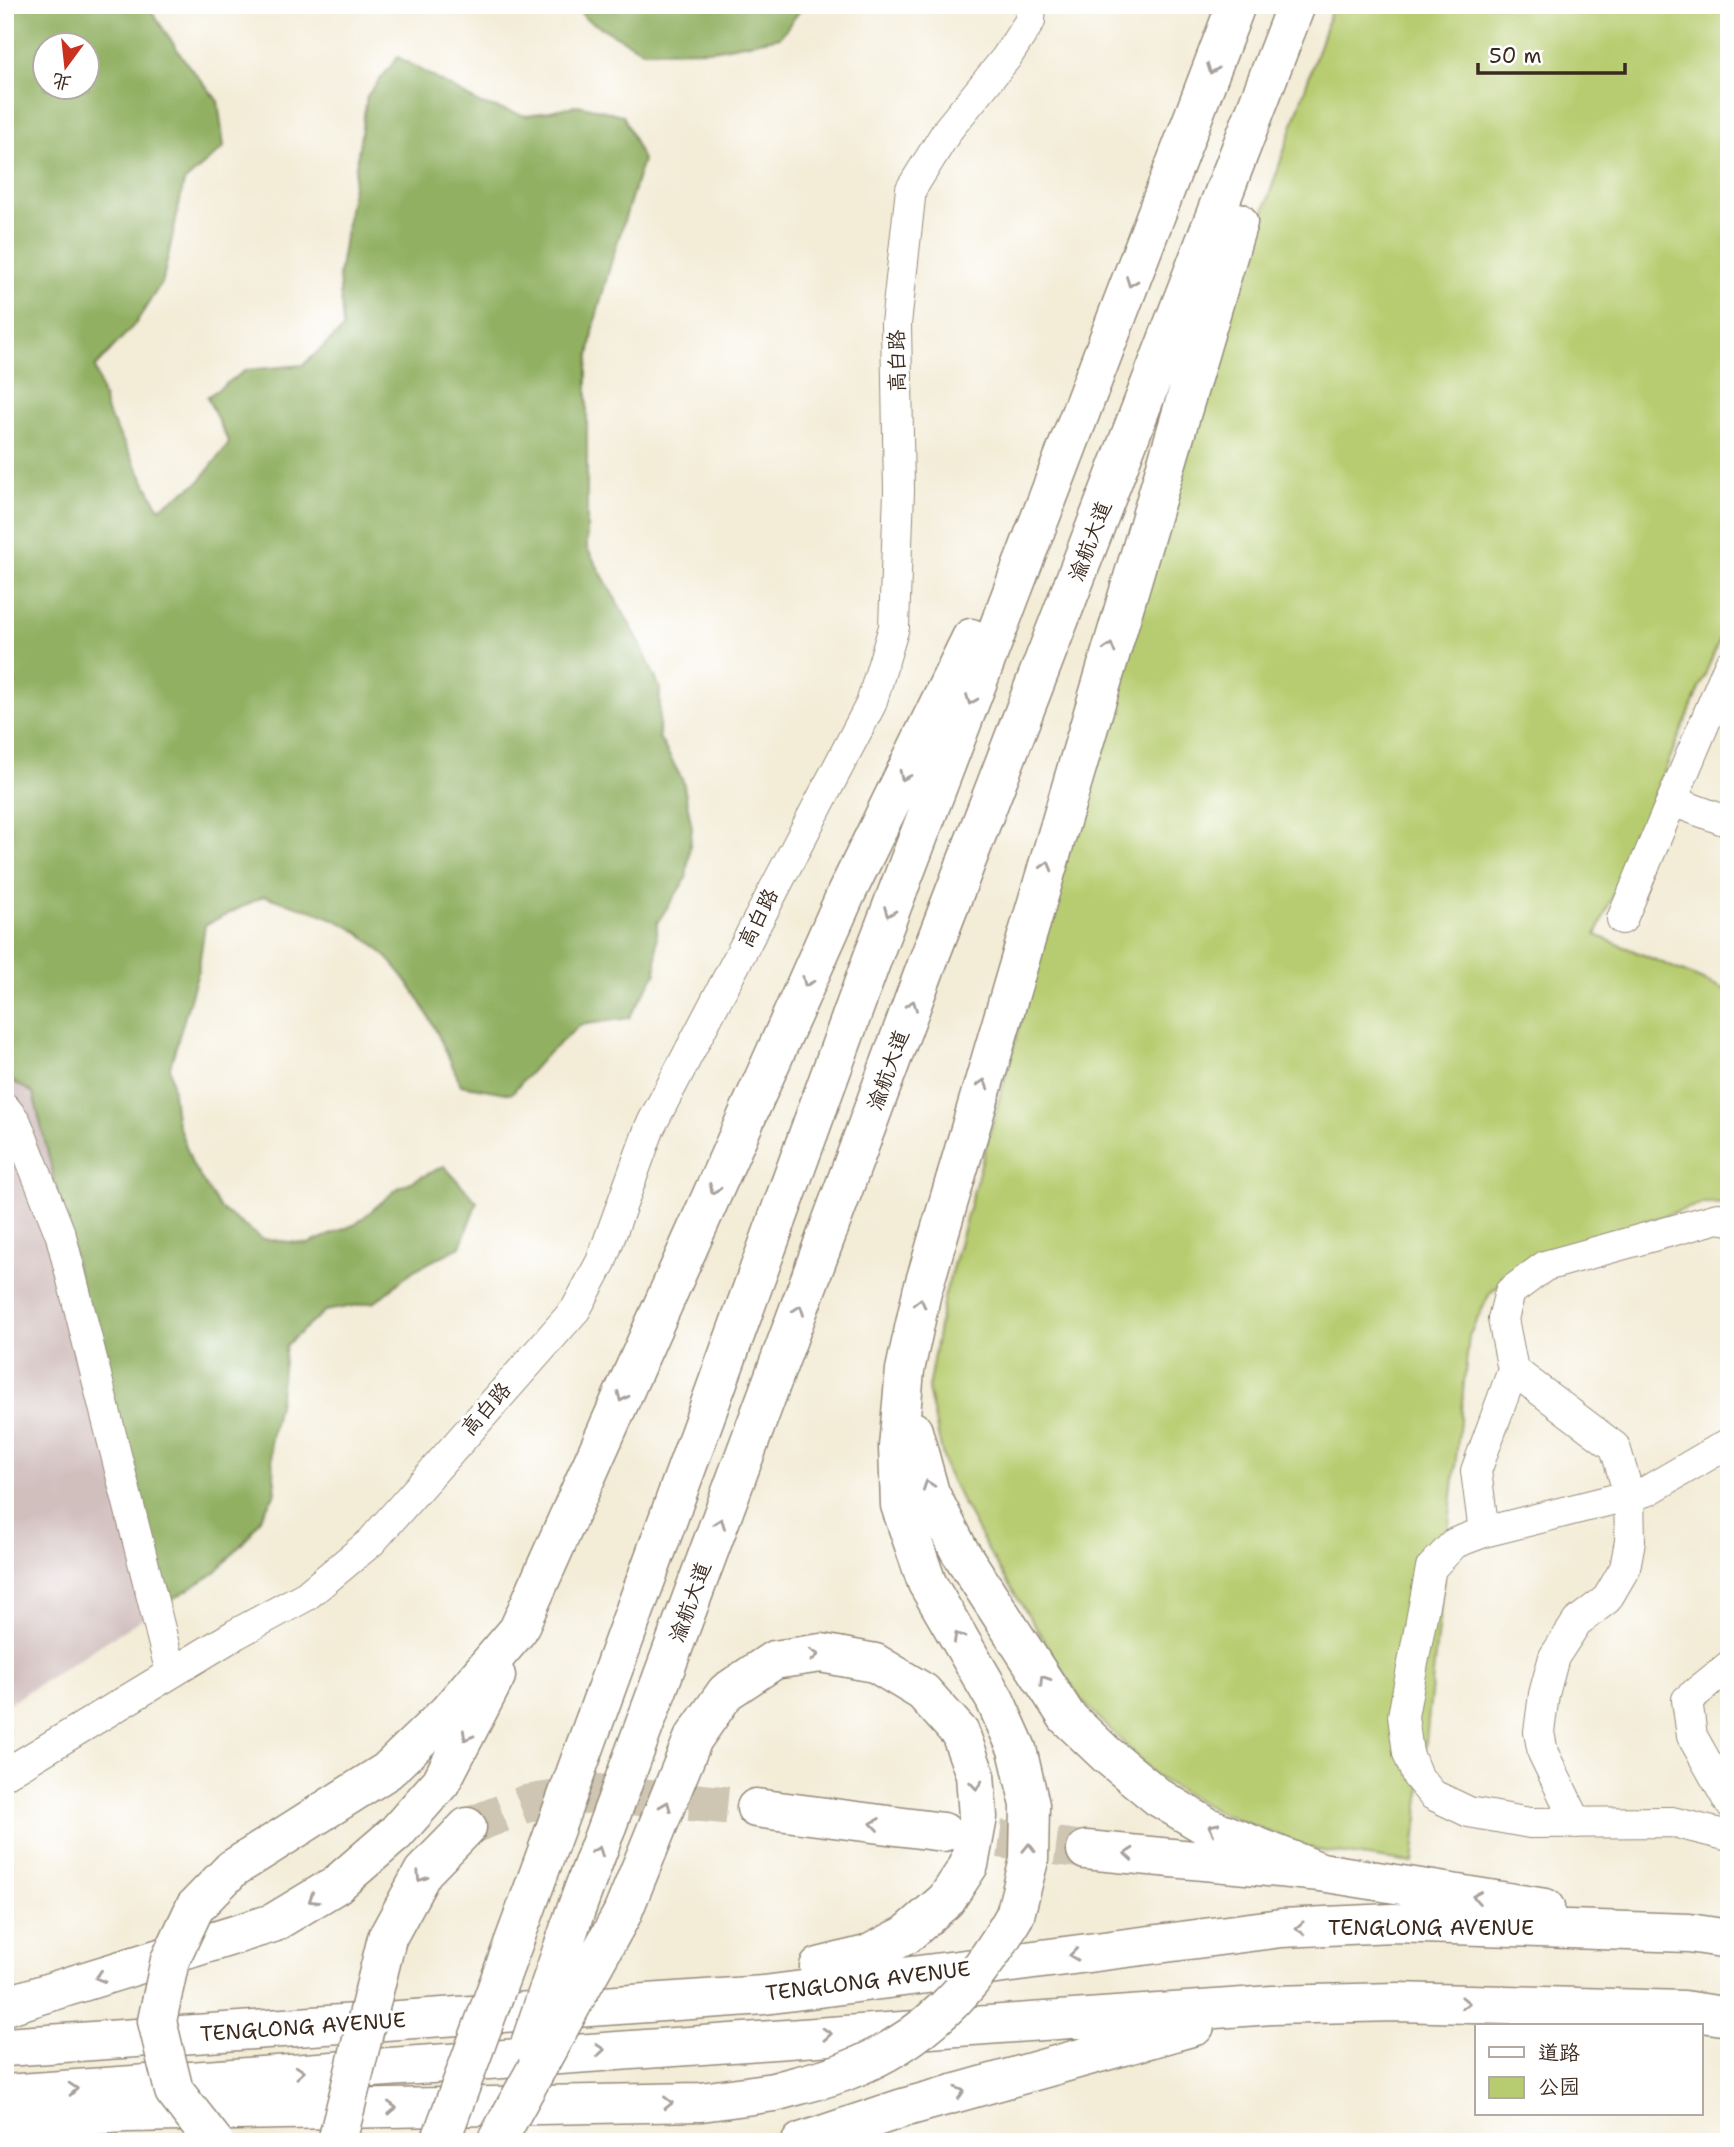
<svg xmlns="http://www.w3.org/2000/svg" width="1734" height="2147" font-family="'Shantell Sans','LXGW WenKai TC',sans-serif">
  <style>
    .industrial { fill: #d1bfbe }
    .green { fill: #b7cc70; stroke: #797b47; stroke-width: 2 }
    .forest { fill: #91b062; stroke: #666d40; stroke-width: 2; fill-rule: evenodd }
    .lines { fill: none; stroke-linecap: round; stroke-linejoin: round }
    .highway-tunnel { stroke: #cec5b2; stroke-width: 38; stroke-dasharray: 38 19; stroke-linecap: butt }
    .minor-casing { stroke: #978b7a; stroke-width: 32 }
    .highway-casing { stroke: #978b7a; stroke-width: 41 }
    .minor { stroke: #fff; stroke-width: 30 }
    .highway { stroke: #fff; stroke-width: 38 }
    .highway-bridge-casing { stroke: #978b7a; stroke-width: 41; stroke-linecap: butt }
    .highway-bridge { stroke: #fff; stroke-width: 38 }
    .oneway { stroke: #a79f9a }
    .labels { text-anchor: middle; stroke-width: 6; stroke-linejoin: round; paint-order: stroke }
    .street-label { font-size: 21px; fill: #3b2a1e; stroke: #fff }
  </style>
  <rect width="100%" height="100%" fill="#fff"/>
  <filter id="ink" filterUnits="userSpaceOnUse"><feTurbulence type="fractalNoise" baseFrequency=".0143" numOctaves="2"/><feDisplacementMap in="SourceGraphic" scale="14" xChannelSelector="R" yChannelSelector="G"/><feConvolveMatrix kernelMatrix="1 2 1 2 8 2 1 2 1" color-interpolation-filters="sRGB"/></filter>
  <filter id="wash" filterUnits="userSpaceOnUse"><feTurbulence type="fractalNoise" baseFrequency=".00686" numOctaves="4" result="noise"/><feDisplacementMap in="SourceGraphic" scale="28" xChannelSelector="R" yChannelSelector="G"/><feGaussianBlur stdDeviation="1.57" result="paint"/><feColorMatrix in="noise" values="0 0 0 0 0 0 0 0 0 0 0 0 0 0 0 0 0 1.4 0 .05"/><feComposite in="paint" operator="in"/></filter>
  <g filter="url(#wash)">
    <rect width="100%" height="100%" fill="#f3ecd7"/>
    <path class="industrial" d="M5 583 15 686 5 697Z
      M5 1077 33 1093 160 1607 5 1706Z"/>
    <path class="green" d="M1333 5H1729V617L1596 935 1729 991V1204L1704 1203 1537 1256 1490 1293 1469 1336 1413 1863 1316 1850 1218 1812 1158 1778 1081 1700 990 1554 946 1471 928 1389 944 1298 1157 530Z"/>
    <path class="forest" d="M5 5H147L188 65 218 101 224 147 184 182 163 280 136 323 95 367 107 412 159 508 199 482 229 443 207 397 246 370 303 365 343 329 339 275 367 96 398 57 481 104 527 116 578 105 623 115 643 160 611 263 595 321 587 369V548L638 639 660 688 659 737 683 781 692 828 686 879 657 923 656 973 629 1018 580 1025 543 1058 511 1094 461 1085C436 1028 413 974 363 936 336 915 295 906 264 896L205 925 198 972 170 1067 176 1119 193 1166 220 1208 262 1239 308 1244 356 1224 398 1188 444 1166 477 1202 460 1247 414 1270 375 1302 325 1311 286 1345 280 1394 270 1443 276 1492 250 1535 215 1573 160 1607 33 1093 5 1077V697L15 686 5 583ZM46 46H88V88H46Z
      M574 5H804L780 37 713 50 643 51 586 19Z"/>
  </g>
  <g filter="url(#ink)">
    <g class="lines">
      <path class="highway-tunnel" d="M467 1827 526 1804 596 1793 756 1808
        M943 1832 1086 1850"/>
      <g class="minor-casing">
        <path id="minor" d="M1672 801 1729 822
          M1622 919 1729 665
          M5 1108 16 1122 61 1236 171 1673
          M1513 1370 1615 1447 1629 1495 1630 1541 1625 1568 1607 1599 1577 1622 1554 1657 1544 1694 1539 1732 1543 1753 1577 1823
          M1729 1443 1647 1491 1484 1532 1455 1543 1431 1568 1403 1716 1408 1753 1417 1776 1433 1795 1469 1812 1530 1823 1672 1822 1729 1836
          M1484 1532 1476 1471 1513 1370 1503 1319 1510 1292 1545 1266 1718 1218 1729 1220
          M1729 1666 1687 1700 1692 1736 1729 1802
          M5 1774 236 1634 306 1596 371 1542 576 1309 601 1262 650 1127 871 704 894 627 899 491 896 324 911 189 949 128 1006 58 1030 21 1031 5"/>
      </g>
      <g class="highway-casing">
        <path id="highway" d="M913 1431 930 1493 959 1550 1067 1717 1107 1755 1158 1797 1208 1827 1321 1872
          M756 1808 943 1832
          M1086 1850 1321 1872 1545 1908
          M232 1869 387 1771 447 1713 518 1630 846 894 971 638
          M622 1914 693 1739 726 1692 774 1660 821 1653 875 1663 923 1692 960 1733 975 1774 978 1817 969 1865 946 1900 906 1935 867 1955 819 1967
          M574 1915 927 964 1296 5
          M1015 1915 1029 1860 1030 1805 1017 1749 995 1700 927 1583 900 1505 898 1447 905 1370 922 1292 1238 222
          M523 1917 878 943 1236 5
          M387 1938 423 1872 467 1827
          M5 2006 273 1923 336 1885 396 1833 441 1782 496 1676
          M5 2047 764 1995 1281 1928 1393 1923 1689 1933 1729 1939
          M5 2094 1272 2005 1397 2002 1684 2010 1729 2017
          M5 2120 127 2113 701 2102 774 2092
          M801 2142 903 2108 1195 2026"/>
      </g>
      <use href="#minor" class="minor"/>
      <use href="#highway" class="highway"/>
      <g class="highway-bridge-casing">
        <path id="highway-bridge" d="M530 2044 574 1915
          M774 2092C798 2085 823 2080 846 2071 925 2041 975 1986 1015 1915
          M214 2142 174 2091 157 2021 170 1960 195 1907 232 1869
          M337 2142 387 1938
          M440 2142 523 1917
          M496 2142 622 1914"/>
      </g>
      <use href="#highway-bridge" class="highway-bridge"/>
    </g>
    <defs><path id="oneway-chevron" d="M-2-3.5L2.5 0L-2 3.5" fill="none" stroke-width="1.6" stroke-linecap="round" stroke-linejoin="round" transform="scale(1.75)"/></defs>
    <g class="oneway">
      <use href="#oneway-chevron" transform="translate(1212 69) rotate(111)"/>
      <use href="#oneway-chevron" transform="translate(1131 282) rotate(111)"/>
      <use href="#oneway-chevron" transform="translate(1110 648) rotate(-74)"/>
      <use href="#oneway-chevron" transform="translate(971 700) rotate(111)"/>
      <use href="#oneway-chevron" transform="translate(904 776) rotate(116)"/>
      <use href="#oneway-chevron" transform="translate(1047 866) rotate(-74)"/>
      <use href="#oneway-chevron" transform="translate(889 912) rotate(111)"/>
      <use href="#oneway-chevron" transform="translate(807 982) rotate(114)"/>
      <use href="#oneway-chevron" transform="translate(912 1005) rotate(-70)"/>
      <use href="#oneway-chevron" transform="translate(983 1084) rotate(-74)"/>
      <use href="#oneway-chevron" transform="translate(714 1189) rotate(114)"/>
      <use href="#oneway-chevron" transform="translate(920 1303) rotate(-77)"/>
      <use href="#oneway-chevron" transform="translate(799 1310) rotate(-70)"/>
      <use href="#oneway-chevron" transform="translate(622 1397) rotate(114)"/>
      <use href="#oneway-chevron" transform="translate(928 1485) rotate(-109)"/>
      <use href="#oneway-chevron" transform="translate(720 1523) rotate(-70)"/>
      <use href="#oneway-chevron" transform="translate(958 1637) rotate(-120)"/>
      <use href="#oneway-chevron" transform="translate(814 1655) rotate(-4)"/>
      <use href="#oneway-chevron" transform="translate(1044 1680) rotate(-123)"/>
      <use href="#oneway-chevron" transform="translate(467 1736) rotate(119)"/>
      <use href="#oneway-chevron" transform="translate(976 1785) rotate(85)"/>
      <use href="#oneway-chevron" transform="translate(666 1806) rotate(-68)"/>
      <use href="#oneway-chevron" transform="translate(875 1824) rotate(-172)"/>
      <use href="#oneway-chevron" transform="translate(1213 1828) rotate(-155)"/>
      <use href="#oneway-chevron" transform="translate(1029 1848) rotate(-89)"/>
      <use href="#oneway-chevron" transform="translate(598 1851) rotate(-70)"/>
      <use href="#oneway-chevron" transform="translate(1129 1854) rotate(-175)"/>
      <use href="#oneway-chevron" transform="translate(421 1877) rotate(123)"/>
      <use href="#oneway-chevron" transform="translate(1477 1897) rotate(-170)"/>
      <use href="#oneway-chevron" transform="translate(313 1899) rotate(148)"/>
      <use href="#oneway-chevron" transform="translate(1300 1928) rotate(177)"/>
      <use href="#oneway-chevron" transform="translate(1074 1955) rotate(173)"/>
      <use href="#oneway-chevron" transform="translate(100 1977) rotate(163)"/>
      <use href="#oneway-chevron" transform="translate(1465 2003) rotate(2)"/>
      <use href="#oneway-chevron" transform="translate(827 2034) rotate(-4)"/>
      <use href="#oneway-chevron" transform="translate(600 2050) rotate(-4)"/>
      <use href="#oneway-chevron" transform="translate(300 2072) rotate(-4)"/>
      <use href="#oneway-chevron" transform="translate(73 2089) rotate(-4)"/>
      <use href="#oneway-chevron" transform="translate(960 2092) rotate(-16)"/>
      <use href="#oneway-chevron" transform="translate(668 2103) rotate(-1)"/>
      <use href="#oneway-chevron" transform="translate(392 2108) rotate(-1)"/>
    </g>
  </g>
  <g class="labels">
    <g class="street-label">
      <text transform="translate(897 361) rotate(-91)" y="7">高白路</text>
      <text transform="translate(1090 541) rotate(-69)" y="7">渝航大道</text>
      <text transform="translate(758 918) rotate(-63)" y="7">高白路</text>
      <text transform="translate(888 1070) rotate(-70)" y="7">渝航大道</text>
      <text transform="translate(486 1409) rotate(-49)" y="7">高白路</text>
      <text transform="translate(690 1602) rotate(-70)" y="7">渝航大道</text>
      <text x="1431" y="1935">TENGLONG AVENUE</text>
      <text transform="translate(868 1981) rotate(-7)" y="7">TENGLONG AVENUE</text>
      <text transform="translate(303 2027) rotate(-4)" y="7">TENGLONG AVENUE</text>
    </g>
  </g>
  <rect width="1734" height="2147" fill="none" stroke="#fff" stroke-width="28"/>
  <rect x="1475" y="2024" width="228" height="91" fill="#ffffff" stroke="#b1aaa5" stroke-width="2"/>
  <rect x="1489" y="2047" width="35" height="10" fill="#ffffff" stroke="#b1aaa5" stroke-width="2"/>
  <text x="1538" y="2060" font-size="21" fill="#3b2a1e">道路</text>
  <rect x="1489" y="2077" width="35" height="21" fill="#b7cc70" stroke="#b1aaa5" stroke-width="2"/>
  <text x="1538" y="2094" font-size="21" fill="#3b2a1e">公园</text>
  <g transform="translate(66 66) rotate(195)"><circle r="33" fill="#ffffff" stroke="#b1aaa5" stroke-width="2"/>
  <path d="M0-5L12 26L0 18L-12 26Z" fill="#c8321e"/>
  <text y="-10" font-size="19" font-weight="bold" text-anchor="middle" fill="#3b2a1e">北</text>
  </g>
  <path d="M1478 63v10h147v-10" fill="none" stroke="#3b2a1e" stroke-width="3.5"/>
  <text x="1489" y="63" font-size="21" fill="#3b2a1e" stroke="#ffffff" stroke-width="5" paint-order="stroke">50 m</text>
</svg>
